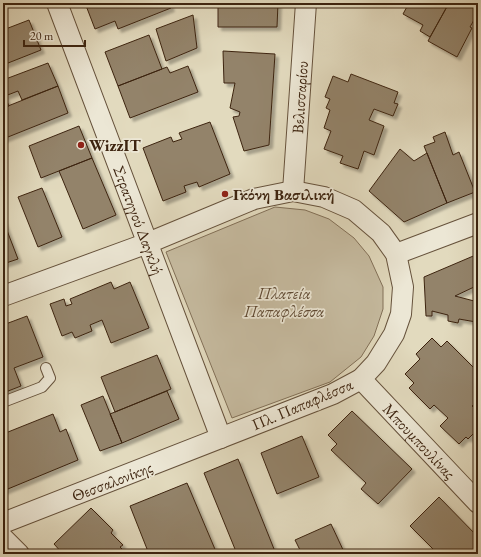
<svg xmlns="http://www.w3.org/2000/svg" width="481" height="557" font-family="'EB Garamond',serif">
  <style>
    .green { fill: #c6bba0; stroke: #827058 }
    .building { fill: #93836a; stroke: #3d2410; filter: url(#shadow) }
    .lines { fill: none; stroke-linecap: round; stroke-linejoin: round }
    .service-casing { stroke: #66523c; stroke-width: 12 }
    .minor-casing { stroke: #66523c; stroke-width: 22 }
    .service { stroke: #ece7d5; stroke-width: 10 }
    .minor { stroke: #ece7d5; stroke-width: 20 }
    .poi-dot { fill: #8f2418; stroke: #ece7d5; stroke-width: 1.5 }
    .labels { text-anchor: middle; stroke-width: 3.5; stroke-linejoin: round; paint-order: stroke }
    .street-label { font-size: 16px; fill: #3d2410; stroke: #ece7d5 }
    .poi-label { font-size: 16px; font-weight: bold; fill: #3d2410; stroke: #ece7d5; text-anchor: start }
    .park-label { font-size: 16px; font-style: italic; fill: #5f4a34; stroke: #ece7d5 }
  </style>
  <defs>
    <filter id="shadow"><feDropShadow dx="3.5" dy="3.5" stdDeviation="1" flood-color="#0004"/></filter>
  </defs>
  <rect width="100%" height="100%" fill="#e2dabe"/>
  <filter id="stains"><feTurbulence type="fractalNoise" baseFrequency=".005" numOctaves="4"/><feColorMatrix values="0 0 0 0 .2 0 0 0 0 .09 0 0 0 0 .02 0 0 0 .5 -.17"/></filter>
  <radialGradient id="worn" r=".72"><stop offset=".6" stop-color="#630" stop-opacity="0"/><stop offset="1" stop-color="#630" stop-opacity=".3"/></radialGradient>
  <path class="green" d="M275 207 305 210 329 219 354 238 369 256 383 287V309L374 336 361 357 330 382 232 418 166 252Z"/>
  <path class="building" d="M85 3H170H169L171 8 118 29 115 21 95 29Z
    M218 3H278L277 27H218Z
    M409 3H449L430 37 420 31 423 25 403 14Z
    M449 3H478V13L470 27 472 28 457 57 428 41Z
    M193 15 197 48 166 61 156 29Z
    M29 20 41 50 3 65V30Z
    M149 35 162 69 118 86 105 52Z
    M223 51 275 54 269 145 244 151 233 117 239 116 240 112 230 108 235 83H224Z
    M48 63 58 86 22 100 18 91 5 96 3 92V80Z
    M188 66 198 92 130 118 118 86 167 67 170 73Z
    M351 74 398 92 394 103 398 104 393 116 374 109 369 120 384 126 374 155 364 151 358 169 340 163 343 156 324 149 331 131 324 128 330 110 326 108 330 99 325 97 333 76 348 82Z
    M58 86 68 113 3 139V108Z
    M3 92 9 106 3 108Z
    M210 122 230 174 199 187 197 182 184 186 186 192 163 201 143 148 171 137 173 142 182 139 179 133Z
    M79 126 92 158 41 178 29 146Z
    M445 132 453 155 459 152 475 192 447 203 424 146 435 142 433 137Z
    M400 149 414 161 427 153 447 203 404 222 369 191Z
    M92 158 116 215 83 229 59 171Z
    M42 188 62 237 38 247 18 197Z
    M3 220 18 259 3 264Z
    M478 254V294L474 287 455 296 478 302 476 322 459 319 458 323 448 321V315L432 311V316H426L424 277Z
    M111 282 114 289 130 282 149 328 111 343 102 320 90 325 92 331 75 338 72 332 62 336 50 304 64 299 66 306 72 304 70 299Z
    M27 316 43 357 14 368 21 386 3 393V325Z
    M432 338 441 347 447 341 475 369 478 365V400L472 406 478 412V429L468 439 466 437 459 444 440 426 448 418 434 405 430 409 409 388 414 383 405 374 420 359 416 354Z
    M157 355 171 389 115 412 101 377Z
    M167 391 179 419 122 443 110 414Z
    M103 396 122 443 100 451 81 405Z
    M352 411 412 469 378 504 361 489 366 483 331 450 337 444 328 435Z
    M53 414 60 432 66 429 78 460 3 491V434Z
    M302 436 319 477 277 494 261 453Z
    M238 459 276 554H237L204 473Z
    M187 483 217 554H149L130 506Z
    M439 497 478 537V554H438L410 526Z
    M91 508 113 530 111 533 123 545 120 547 127 554H63L54 544Z
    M331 524 345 554H302L295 540Z"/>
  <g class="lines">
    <g class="service-casing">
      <path id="service" d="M3 402 42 387 50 378 46 368"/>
    </g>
    <g class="minor-casing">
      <g id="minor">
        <path id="s1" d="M57 3 221 438"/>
        <path id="s2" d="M293 191 306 3"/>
        <path d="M396 254 478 223"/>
        <path d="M3 296 148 243 254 199 293 191 324 197 354 210 381 233 396 254 403 287 401 314 394 334 376 363 361 379 333 394 3 523"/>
        <path id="s3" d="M361 379 478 503"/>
        <path d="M3 538 19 554"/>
      </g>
    </g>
    <use href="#service" class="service"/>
    <use href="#minor" class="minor"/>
  </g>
  <g class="poi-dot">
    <circle cx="81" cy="145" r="4"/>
    <circle cx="225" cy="194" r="4"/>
  </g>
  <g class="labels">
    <g class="street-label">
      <text dy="6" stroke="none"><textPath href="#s2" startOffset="94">Βελισσαρίου</textPath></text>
      <text dy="6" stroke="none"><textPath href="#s1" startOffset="232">Στρατηγού Δαγκλή</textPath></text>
      <text transform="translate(302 404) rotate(-23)" y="6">Πλ. Παπαφλέσσα</text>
      <text dy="6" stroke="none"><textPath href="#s3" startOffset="85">Μπουμπουλίνας</textPath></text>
      <text transform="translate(112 481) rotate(-21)" y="6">Θεσσαλονίκης</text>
    </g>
    <g class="poi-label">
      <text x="89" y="151">WizzIT</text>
      <text x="233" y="200">Γκόνη Βασιλική</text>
    </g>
    <g class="park-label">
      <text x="284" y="299">Πλατεία<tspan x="284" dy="18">Παπαφλέσσα</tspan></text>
    </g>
  </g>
  <rect width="481" height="557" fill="none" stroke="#e2dabe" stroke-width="16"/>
  <rect x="4" y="4" width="473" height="549" fill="none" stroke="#3d2410" stroke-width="2"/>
  <rect x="8" y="8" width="465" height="541" fill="none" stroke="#3d2410"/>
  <path d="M24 40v6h61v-6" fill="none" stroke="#3d2410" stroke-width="2"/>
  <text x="30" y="40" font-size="12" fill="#3d2410" stroke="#ece7d5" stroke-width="3" paint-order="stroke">20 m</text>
  <rect width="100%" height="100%" filter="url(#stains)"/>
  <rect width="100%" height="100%" fill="url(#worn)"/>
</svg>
